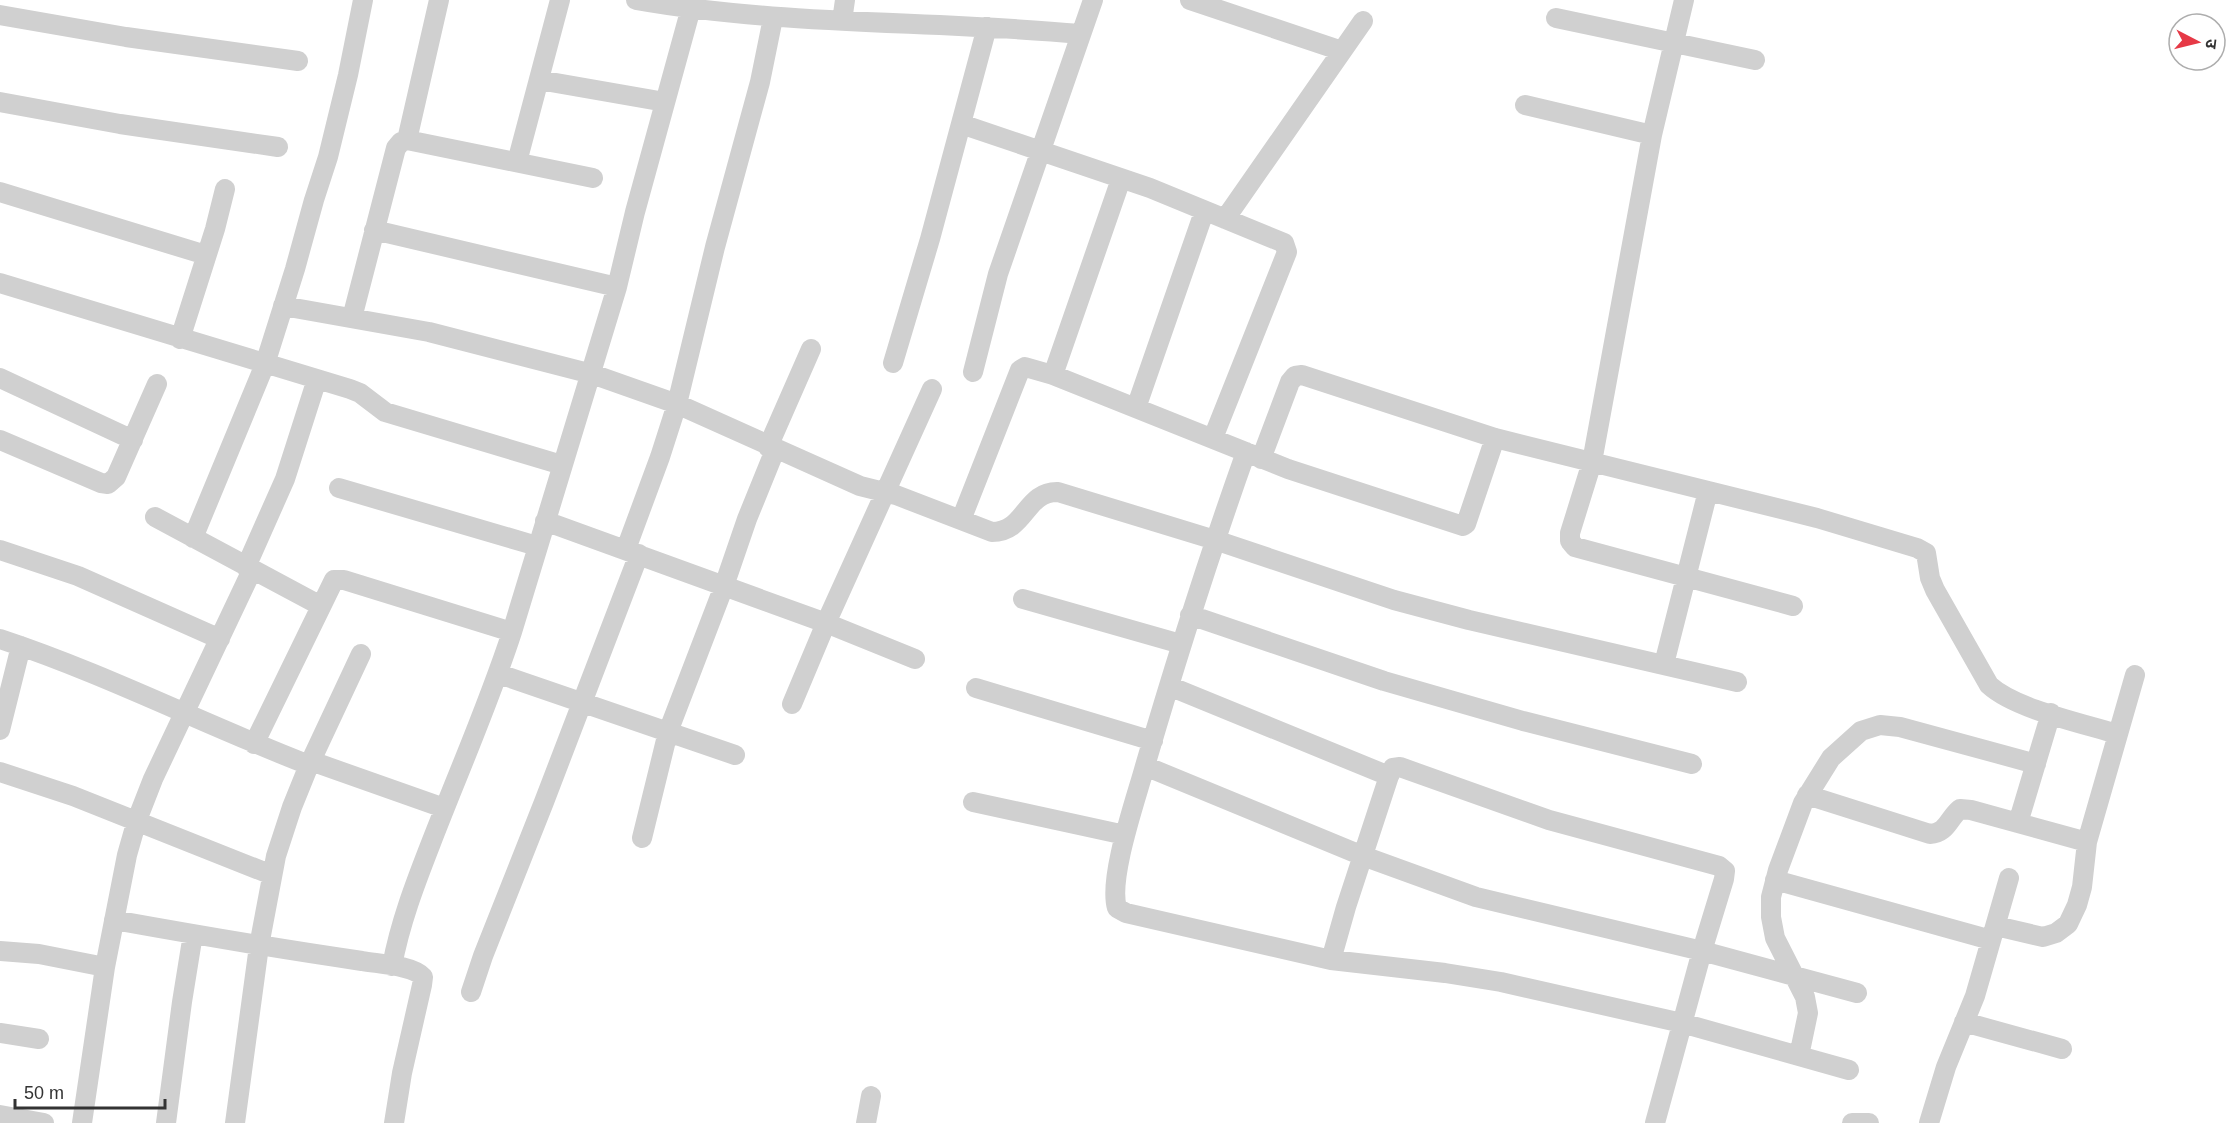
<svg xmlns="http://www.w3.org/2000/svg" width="2239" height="1123" font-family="Arial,'Noto Sans Devanagari',sans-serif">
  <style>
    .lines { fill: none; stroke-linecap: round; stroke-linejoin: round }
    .street { stroke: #d0d0d0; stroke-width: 20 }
  </style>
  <rect width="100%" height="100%" fill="#fff"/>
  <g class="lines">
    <path class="street" d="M636 0C783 26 932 20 1080 34
      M1190 0 1342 51
      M1684 0 1652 135 1592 462 1570 533V541L1575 547 1586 550 1793 606
      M0 15 126 37 298 61
      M1556 18 1755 60
      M842 21 845 0
      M539 80 665 102
      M0 102 120 124 278 147
      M1525 105 1652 135
      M961 124 1150 188 1284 243 1287 252 1213 438
      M407 140 439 0
      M517 162 560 0
      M0 192 206 255
      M1225 219 1363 21
      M374 230 617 287
      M0 283 350 389 360 393 385 412 562 465
      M283 306 429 332 592 374 677 404 860 486 896 495 992 532C1026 532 1025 491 1058 492L1215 540 1394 600 1469 620 1737 682
      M352 318 396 148 401 142 407 140 593 178
      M180 339 215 229 225 189
      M893 363 930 239 987 27
      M973 372 998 274 1093 0
      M1053 375 1121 179
      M0 378 133 440
      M1136 408 1204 212
      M0 440 101 483 108 484 116 477 157 384
      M768 447 811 349
      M1246 452C1209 556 1176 660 1145 766 1136 799 1108 878 1117 908L1126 913 1331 960 1445 973 1501 982 1682 1023 1849 1070
      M1261 459 1290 382 1295 376 1302 375 1495 438 1817 518 1917 548 1926 553 1930 578 1935 590 1989 685C2015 709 2081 723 2117 734
      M339 488 537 546
      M155 517 321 606
      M961 520 1020 370 1025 367 1053 375 1288 469 1463 526 1466 524 1495 438
      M545 521 826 623 915 659
      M193 538 265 364 295 269 314 200 328 157 348 75 363 0
      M626 549 660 457 677 404 715 247 760 82 773 18
      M0 550 78 576 220 639
      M246 567 285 479 317 379
      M1023 599 1181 644
      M1190 615 1384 681 1523 721 1692 764
      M0 639C106 674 205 725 309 765
      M1664 664 1708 491
      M499 674 735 755
      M1169 686 1389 776
      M976 688 1153 741
      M792 704 826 623 932 389
      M0 730 21 646
      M254 744 334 580H344L512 632
      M311 761 444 808
      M1145 766 1363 856 1476 897 1702 951 1857 993
      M0 772 73 796 272 875
      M1807 795 1930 834C1947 833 1948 819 1960 809L1971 810 2087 842
      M973 802 1125 835
      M2018 823 2051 713
      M642 838 668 732 724 586 747 519 775 450
      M1775 880 1991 940
      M114 920C197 935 279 949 362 961 378 964 412 965 423 977L422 985 402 1073 394 1123
      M1996 926 2043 937 2056 933 2068 924 2077 905 2082 887 2087 842 2135 675
      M0 951 39 954 105 967
      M1331 960 1346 907 1389 776 1393 768 1400 767 1549 820 1719 866 1725 871 1724 879 1702 951 1655 1123
      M392 966C400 923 415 884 431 843 458 773 489 703 512 632L617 287 635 212 691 8
      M471 992 483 956 544 802 639 554
      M1964 1022 2062 1049
      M0 1033 39 1039
      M1799 1056 1808 1013 1805 997 1775 938 1771 917V897L1778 870 1803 803 1831 758 1861 731 1880 725 1900 727 2036 764
      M0 1115 44 1123
      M82 1123 105 967 127 855 137 820 153 779 252 570
      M166 1123 182 1002 193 934
      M235 1123 259 946 276 856 292 807 309 765 361 654
      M866 1123 871 1096
      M1852 1123H1869
      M1929 1123 1946 1067 1975 996 2009 878"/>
  </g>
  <g transform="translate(2197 42) rotate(97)"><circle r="28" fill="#ffffff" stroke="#adadad" stroke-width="1.5"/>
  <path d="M0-4.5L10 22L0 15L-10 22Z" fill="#e63946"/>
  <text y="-9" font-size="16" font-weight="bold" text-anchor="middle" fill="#333333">उ</text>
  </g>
  <path d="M15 1099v9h150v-9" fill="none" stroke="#333333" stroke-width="3"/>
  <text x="24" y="1099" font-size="18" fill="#333333" stroke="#ffffff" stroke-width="4.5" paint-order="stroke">50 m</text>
</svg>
